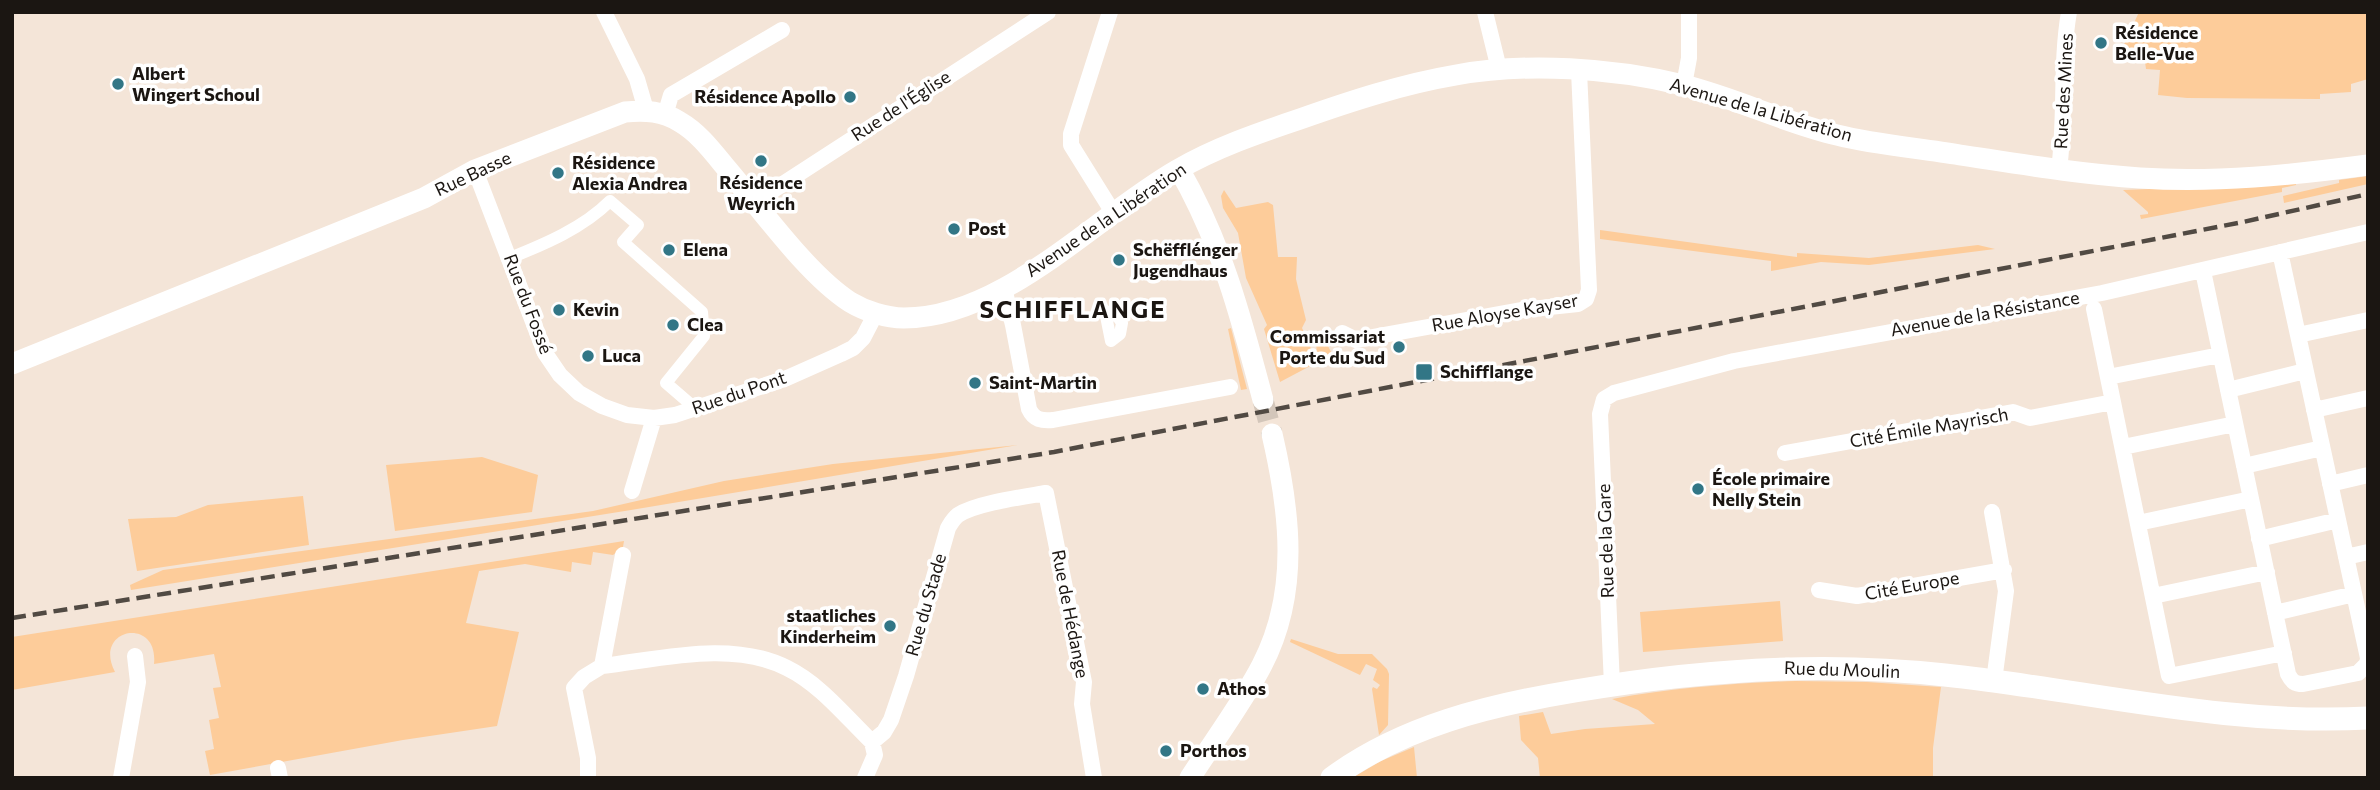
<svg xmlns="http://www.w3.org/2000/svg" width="2380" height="790" font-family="Commissioner,sans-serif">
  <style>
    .green { fill: #fdcc9a }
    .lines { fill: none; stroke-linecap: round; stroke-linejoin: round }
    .tertiary-tunnel { stroke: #d3c6ba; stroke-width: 21; stroke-dasharray: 21 10; stroke-linecap: butt }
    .pedestrian { stroke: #fff; stroke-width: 12 }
    .minor { stroke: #fff; stroke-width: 16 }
    .tertiary { stroke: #fff; stroke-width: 21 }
    .secondary { stroke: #fff; stroke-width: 23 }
    .rail { stroke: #514a43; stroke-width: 4.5; stroke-dasharray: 14 7; stroke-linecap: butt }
    .poi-dot { fill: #327686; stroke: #fff; stroke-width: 2.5 }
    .labels { text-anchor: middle; stroke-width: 7; stroke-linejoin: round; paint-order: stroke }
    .poi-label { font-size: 18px; font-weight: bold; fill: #1b1612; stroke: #fff; text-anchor: start }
    .street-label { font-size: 18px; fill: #1b1612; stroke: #fff }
    .district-label { font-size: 24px; font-weight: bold; letter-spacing: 2px; fill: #1b1612; stroke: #fff }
  </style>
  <rect width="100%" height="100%" fill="#f4e5d8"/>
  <path class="green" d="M2139 12H2368V79L2351 84V92L2320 94V99L2187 98 2158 95 2160 70 2146 69 2145 62 2122 49Z
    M2368 176V184L2284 203 2283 196 2339 183V180Z
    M2296 181V185L2282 188V192L2141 219 2140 215 2148 214V212L2123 190 2256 185Z
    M1224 190 1236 208 1268 202 1273 205 1278 257H1297L1296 279 1306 320 1302 328 1310 345 1314 364 1280 382 1264 329 1267 325 1246 278 1238 233 1223 208 1221 196Z
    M1600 230 1797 257V253L1869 258 1978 245 1995 249 1869 265 1821 262 1771 271V261L1600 239Z
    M1231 328 1247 389 1241 390 1228 329Z
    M1326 342 1332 354 1318 361 1316 344Z
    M1018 445 631 510 131 590 130 585 163 570 593 511 724 481 833 464Z
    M482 457 538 475 532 512 395 531 386 465Z
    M303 496 309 545 137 571 128 519 176 517 208 505Z
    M624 541 623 547 613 555 593 552 591 565 572 562 571 572 525 564 479 571 466 623 519 632 497 726 403 740 210 775 205 751 214 749 209 720 219 718 213 688 221 687 214 654 154 664C159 616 92 628 115 672L12 690V637Z
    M1780 601 1783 641 1643 652 1640 612Z
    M1291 639 1338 654H1372L1387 669 1389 674 1388 725 1379 735 1372 689 1373 687 1377 689 1380 685 1373 680 1377 669 1366 664 1360 675 1290 642Z
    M1796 681 1867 682 1941 687 1933 748V778H1540L1538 758 1521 740 1519 716 1543 712 1551 734 1585 729 1655 724 1638 710 1612 699C1674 688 1734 683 1796 681Z
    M1414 747 1417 778H1352L1381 761Z"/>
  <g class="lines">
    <path class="tertiary-tunnel" d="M1263 400 1272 434"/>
    <path class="pedestrian" d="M510 258C545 244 583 228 610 201L638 225 623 242 702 312 704 336 666 383 695 408
      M1105 311 1116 314 1122 323 1120 334 1111 341Z"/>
    <path class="minor" d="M604 12 637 79 646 110
      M1110 12 1071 134V145L1114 214
      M1485 12 1499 69
      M1684 85 1689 58V12
      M665 115 671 95 782 30
      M475 170 545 353 560 375 579 393 602 406 627 415 654 418 675 415 787 378 841 354 853 348 863 338 876 313
      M2059 170C2066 118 2060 64 2069 12
      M755 202 1048 12
      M2203 271 2288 674C2292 682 2295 684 2303 684L2358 673 2367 664 2368 658 2280 252
      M1004 288 1013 325 1029 409C1034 420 1042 421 1053 420L1230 387
      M2094 309 2169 676 2284 653
      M1342 333 1356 340 1521 310 1578 304 1586 299 1589 290 1579 71
      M2298 335 2368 320
      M2108 377 2220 355
      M2228 390 2305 371
      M2314 410 2368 398
      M2123 447 2235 424
      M1785 453 2013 412 2030 418 2113 402
      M2244 466 2322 448
      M2330 484 2368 475
      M632 491 654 418
      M1992 512 2006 591 1994 681
      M2138 523 2251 499
      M2259 539 2338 520
      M623 555 602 666C661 659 732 640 787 668 820 684 846 717 872 742
      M2346 557 2368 552
      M1819 590 1857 596 2004 570
      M2153 596 2267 572
      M2275 613 2354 594
      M1612 685 1600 414 1604 399 1614 393 1734 361 2102 293 2368 232
      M872 742 884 732 891 720 906 676 948 528C951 523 953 519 958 515 977 503 1023 497 1046 493L1084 682 1082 704 1094 778
      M278 768 280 778
      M121 778 138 682 135 656
      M588 778V758L574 688 584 677 602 666
      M865 778 875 755 872 742"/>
    <path class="tertiary" d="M1179 169C1222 244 1241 317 1263 400
      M12 364 424 198 475 170 625 112C645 110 663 111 680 122 699 133 713 152 727 169 761 209 807 274 850 302 865 311 886 318 904 318 1003 318 1095 217 1177 170 1215 148 1258 133 1300 119 1351 101 1403 84 1456 75 1526 62 1614 68 1683 85 1736 98 1785 123 1837 135 1877 145 1919 148 1960 155 2020 164 2079 174 2140 178 2216 183 2292 175 2368 165
      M1190 778C1213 742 1243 702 1262 665 1300 592 1290 511 1272 434"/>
    <path class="secondary" d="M1332 778C1403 726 1490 705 1575 691 1698 670 1821 661 1945 675 2086 690 2226 726 2368 718"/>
    <path class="rail" d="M12 618 1054 452 2243 222 2368 194"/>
  </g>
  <g class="poi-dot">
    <circle cx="2101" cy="43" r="7"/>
    <circle cx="118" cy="84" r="7"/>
    <circle cx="850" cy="97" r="7"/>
    <circle cx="761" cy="161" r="7"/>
    <circle cx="558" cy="173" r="7"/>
    <circle cx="954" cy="229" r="7"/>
    <circle cx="669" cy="250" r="7"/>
    <circle cx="1119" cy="260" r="7"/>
    <circle cx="559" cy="310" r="7"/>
    <circle cx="673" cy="325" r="7"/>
    <circle cx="1399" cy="347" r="7"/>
    <circle cx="588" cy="356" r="7"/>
    <rect x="1415" y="363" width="18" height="18" rx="3.5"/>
    <circle cx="975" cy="383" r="7"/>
    <circle cx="1698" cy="489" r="7"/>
    <circle cx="890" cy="626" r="7"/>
    <circle cx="1203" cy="689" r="7"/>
    <circle cx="1166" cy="751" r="7"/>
  </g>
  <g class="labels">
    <g class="poi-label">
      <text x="2115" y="39">Résidence<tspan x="2115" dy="21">Belle-Vue</tspan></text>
      <text x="132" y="80">Albert<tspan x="132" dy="21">Wingert Schoul</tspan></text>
      <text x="836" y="103" text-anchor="end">Résidence Apollo</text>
      <text x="572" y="169">Résidence<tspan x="572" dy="21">Alexia Andrea</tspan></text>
      <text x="761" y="189" text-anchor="middle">Résidence<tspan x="761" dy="21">Weyrich</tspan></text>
      <text x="968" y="235">Post</text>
      <text x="683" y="256">Elena</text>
      <text x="1133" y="256">Schëfflénger<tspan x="1133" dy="21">Jugendhaus</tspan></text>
      <text x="573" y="316">Kevin</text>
      <text x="687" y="331">Clea</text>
      <text x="1385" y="343" text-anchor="end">Commissariat<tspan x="1385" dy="21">Porte du Sud</tspan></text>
      <text x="602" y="362">Luca</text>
      <text x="1440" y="378">Schifflange</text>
      <text x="989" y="389">Saint-Martin</text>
      <text x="1712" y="485">École primaire<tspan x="1712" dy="21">Nelly Stein</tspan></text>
      <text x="876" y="622" text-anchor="end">staatliches<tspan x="876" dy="21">Kinderheim</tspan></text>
      <text x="1217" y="695">Athos</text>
      <text x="1180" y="757">Porthos</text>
    </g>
    <g class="street-label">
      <text transform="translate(2064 91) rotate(-87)" y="6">Rue des Mines</text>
      <text transform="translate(901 106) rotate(-33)" y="6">Rue de l'Église</text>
      <text transform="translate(1761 110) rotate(16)" y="6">Avenue de la Libération</text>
      <text transform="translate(473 174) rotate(-25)" y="6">Rue Basse</text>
      <text transform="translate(1106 220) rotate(-34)" y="6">Avenue de la Libération</text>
      <text transform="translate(528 304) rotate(69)" y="6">Rue du Fossé</text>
      <text transform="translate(1505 313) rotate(-10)" y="6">Rue Aloyse Kayser</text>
      <text transform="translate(1985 314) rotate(-10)" y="6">Avenue de la Résistance</text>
      <text transform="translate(739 393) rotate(-19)" y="6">Rue du Pont</text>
      <text transform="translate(1929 428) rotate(-10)" y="6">Cité Émile Mayrisch</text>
      <text transform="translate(1606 541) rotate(-92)" y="6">Rue de la Gare</text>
      <text transform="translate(1912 586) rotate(-10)" y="6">Cité Europe</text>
      <text transform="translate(926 605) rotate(-74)" y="6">Rue du Stade</text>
      <text transform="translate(1070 614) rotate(79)" y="6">Rue de Hédange</text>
      <text transform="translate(1842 670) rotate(2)" y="6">Rue du Moulin</text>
    </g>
    <g class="district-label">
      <text x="1073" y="318">SCHIFFLANGE</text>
    </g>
  </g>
  <rect width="2380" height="790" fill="none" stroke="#1b1612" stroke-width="28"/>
</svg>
